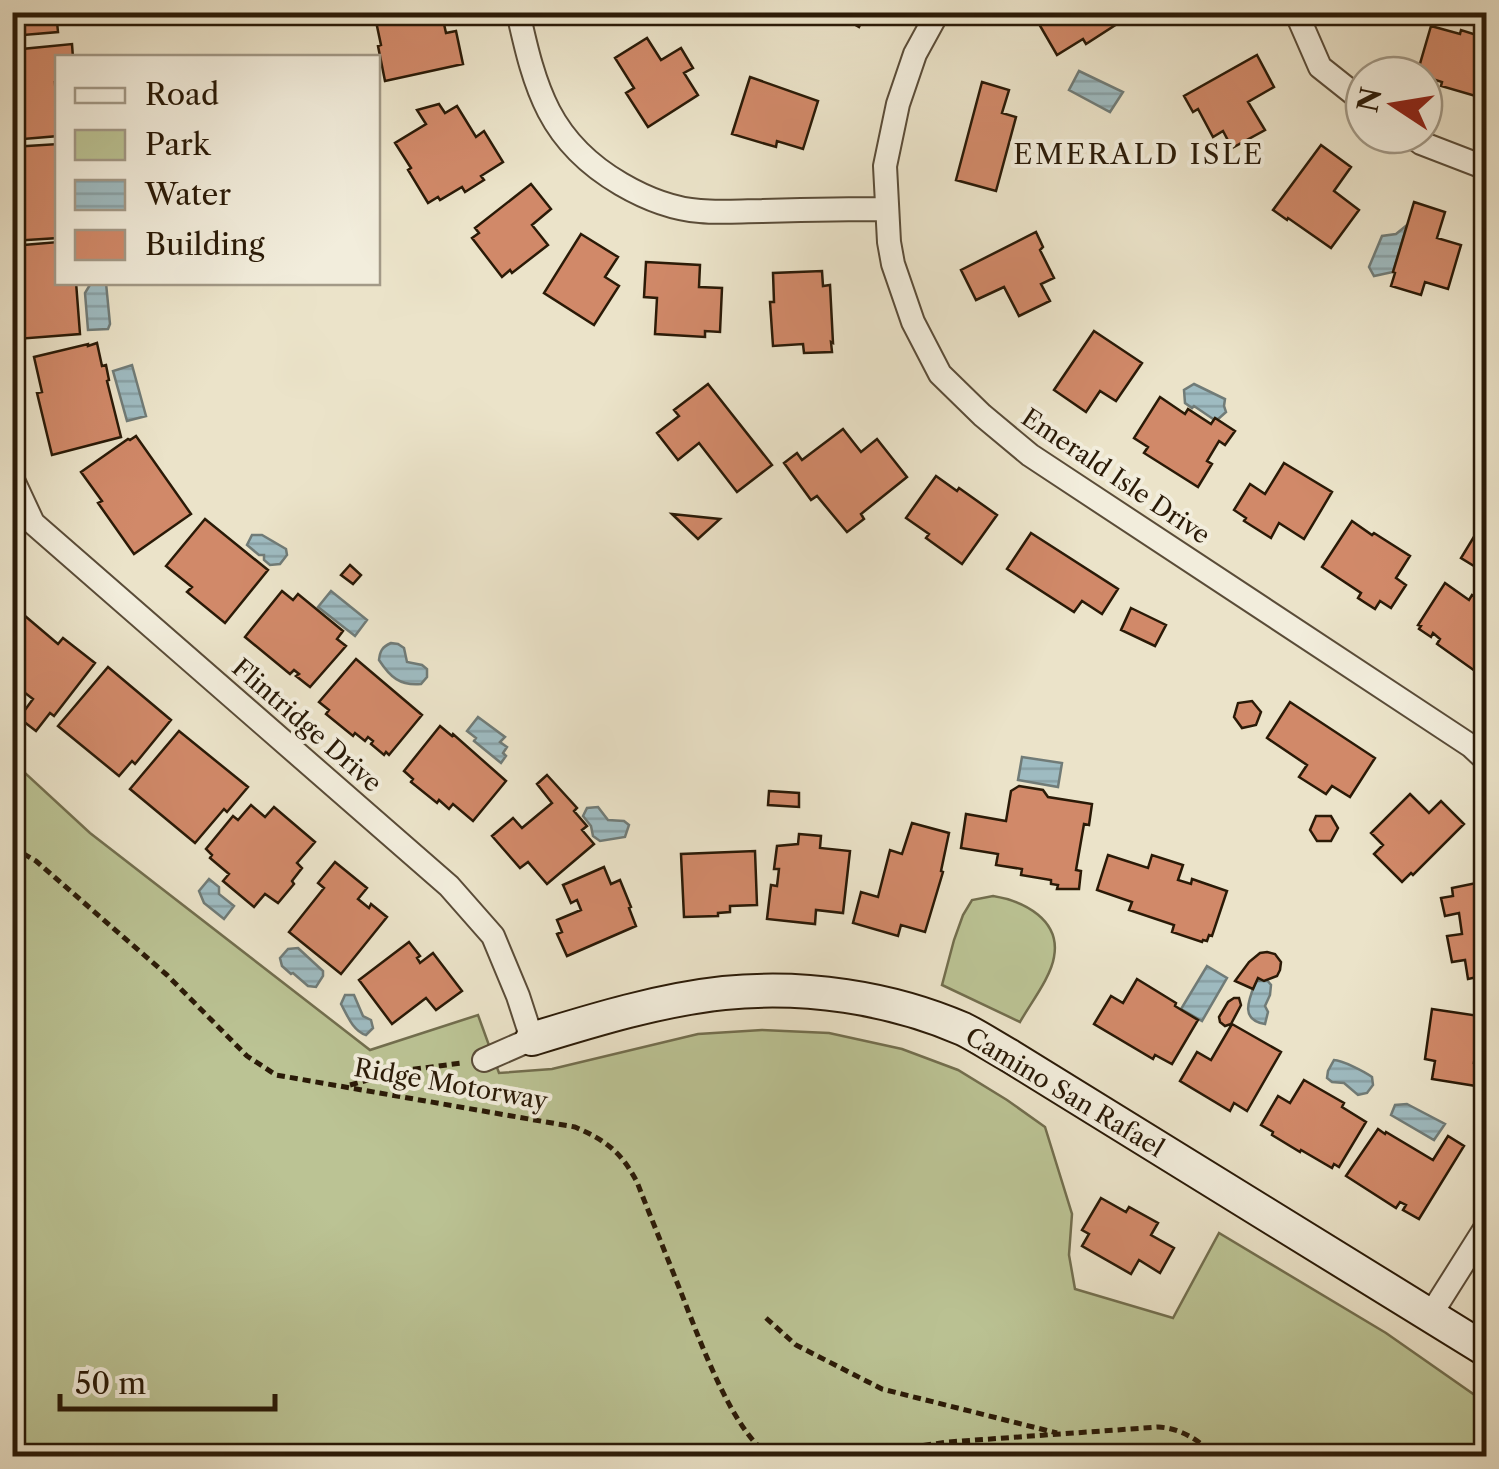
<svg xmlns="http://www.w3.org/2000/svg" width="1499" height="1469" font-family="'Libre Caslon Text',serif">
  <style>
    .green { fill: #bbc394; stroke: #726e4e; stroke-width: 2.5 }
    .water { fill: url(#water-rules); stroke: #707b77; stroke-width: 2.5 }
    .building { fill: #d18969; stroke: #2a1a07; stroke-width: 2.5 }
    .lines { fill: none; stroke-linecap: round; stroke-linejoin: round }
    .street-casing { stroke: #5a4c38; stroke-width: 26 }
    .secondary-casing { stroke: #2a1a07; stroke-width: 36 }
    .path { stroke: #2a1a07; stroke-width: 5; stroke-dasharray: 8 5; stroke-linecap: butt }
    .street { stroke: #f2eddc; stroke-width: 22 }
    .secondary { stroke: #f2eddc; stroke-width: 32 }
    .labels { text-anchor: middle; stroke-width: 8; stroke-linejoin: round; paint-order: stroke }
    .street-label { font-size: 25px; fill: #2a1a07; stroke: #f2eddc }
    .neighbourhood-label { font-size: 28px; letter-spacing: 2.5px; fill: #2a1a07; stroke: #f2eddc }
  </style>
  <defs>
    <pattern id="water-rules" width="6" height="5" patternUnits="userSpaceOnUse" patternTransform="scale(2.5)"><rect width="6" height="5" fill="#9ebbc1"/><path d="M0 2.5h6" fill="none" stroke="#88a0a4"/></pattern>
  </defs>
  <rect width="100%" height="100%" fill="#ebe3c9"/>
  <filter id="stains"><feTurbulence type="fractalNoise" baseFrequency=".002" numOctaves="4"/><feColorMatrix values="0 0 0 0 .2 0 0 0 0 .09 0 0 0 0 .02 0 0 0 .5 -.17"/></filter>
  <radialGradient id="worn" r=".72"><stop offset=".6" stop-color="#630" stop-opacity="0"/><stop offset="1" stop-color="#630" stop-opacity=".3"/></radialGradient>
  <path class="green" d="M13 768 24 772 90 833 370 1050 478 1015 499 1073 552 1069 698 1034 762 1030 829 1033 902 1049 958 1070 1007 1100 1045 1127 1072 1214 1069 1255 1075 1289 1173 1318 1219 1233 1386 1333 1486 1403V1456H13Z
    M993 896C1024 901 1061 920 1054 957 1051 977 1030 1004 1020 1022L942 985 954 940 963 915 972 900Z"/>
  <path class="water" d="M1079 71 1123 92 1110 112 1069 90Z
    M1407 225 1393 272 1374 276 1369 267 1382 236 1396 234Z
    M91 283H106L110 324 108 329 88 330 85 293Z
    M132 365 146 416 127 421 113 371Z
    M1194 384 1225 399 1224 406 1226 412 1216 421 1194 406 1192 408 1185 403 1184 390Z
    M252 535H262L286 549 287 555 280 564 270 565 264 560V555H259L247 545Z
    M331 591 367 620 355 636 318 607Z
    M391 643 398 644 404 648 407 662 422 665 427 669V677L421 684C400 686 390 677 379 660 380 651 382 647 391 643Z
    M478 717 505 737 500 742 507 747 503 753 506 756 501 763 474 741 476 738 467 731Z
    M1022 757 1062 763 1058 787 1018 780Z
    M598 807 608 820 624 821 629 825 625 837 600 841 593 836 591 826 583 816 587 808Z
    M209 879 219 887V894L234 906 224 919 204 903 199 891Z
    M298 948 323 971V976L316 987 308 986 293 973 291 974 282 966 280 958 288 949Z
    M1207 966 1227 978 1202 1021 1181 1009Z
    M1267 980 1271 985 1270 995 1265 1006 1268 1012 1265 1024C1239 1020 1249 999 1256 981Z
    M345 995H354L363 1016 371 1020 373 1028 366 1035C353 1031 347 1015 341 1004Z
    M1334 1060C1342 1060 1365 1072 1372 1077L1373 1085 1367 1093 1358 1095 1344 1083 1332 1082 1327 1078 1328 1071Z
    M1407 1104 1445 1124 1434 1140 1391 1115 1395 1105Z"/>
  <path class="building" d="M12 12H56L58 32 12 36Z
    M374 12H456L458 21 444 24 446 33 456 31 463 64 385 81 378 46 381 45Z
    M833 12H866L859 27Z
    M1032 12H1114L1120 22 1086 44 1083 39 1057 55Z
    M1431 26 1460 34 1461 30 1486 38V99L1441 86 1442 82 1417 74Z
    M647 38 661 60 681 48 693 68 684 73 698 95 648 127 626 93 634 88 615 58Z
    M72 44 73 58H58V81L55 82 58 136 12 140V50Z
    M1257 55 1274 87 1248 102 1265 130 1232 148 1223 131 1213 137 1198 109 1193 112 1184 96Z
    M750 77 818 101 803 149 777 141 776 147 732 134Z
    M982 82 1009 90 1002 113 1016 117 996 191 956 180Z
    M439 104 445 113 457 106 476 137 484 131 503 162 481 176 484 180 465 192 462 187 440 200 438 197 428 203 408 170 411 168 395 143 426 124 417 110Z
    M58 144V238L12 241V147Z
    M1321 145 1351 167 1334 191 1359 210 1331 248 1288 218 1287 220 1273 210Z
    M531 184 551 209 532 225 548 245 512 273 510 270 502 277 472 238 479 233 475 228Z
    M1414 202 1445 212 1437 238 1461 245 1448 289 1425 282 1421 295 1391 286 1395 273 1393 272Z
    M1036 232 1043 247 1040 250 1054 278 1041 284 1050 301 1019 316 1004 287 976 300 961 270Z
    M581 234 618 257 605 277 619 286 594 325 544 293Z
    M58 242V282H76L80 334 17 339 15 309H12V246Z
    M646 262 700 265 699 287 722 288 720 332 705 331V337L655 334 657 298 644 297Z
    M822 271 823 286 830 285 833 343 831 342 832 352 804 353 803 344 773 346 770 302H774L773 273Z
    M1094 331 1142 363 1116 401 1100 391 1086 412 1054 390Z
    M97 343 102 366 106 365 109 380 107 381 121 437 52 455 37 393 42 392 34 357 88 344V346Z
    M708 384 772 465 737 492 699 443 678 460 657 433 679 416 674 410Z
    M1160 397 1185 414 1188 409 1211 424 1215 418 1235 431 1225 445 1219 441 1207 461 1212 464 1198 487 1144 453 1148 447 1134 438Z
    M843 429 861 452 877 439 907 477 861 514 864 519 847 532 817 496 811 500 784 463 797 453 802 460Z
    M136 436 191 514 134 554 98 503 102 501 81 472 128 439 130 440Z
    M1284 463 1332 492 1304 539 1279 523 1271 538 1244 521 1246 518 1234 510 1250 484 1265 494Z
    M936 476 957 491 959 488 997 515 962 564 926 538 929 534 906 518Z
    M672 514 720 519 698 539Z
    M205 519 268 570 225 623 187 592 192 587 166 566Z
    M1352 521 1372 535 1374 533 1410 556 1396 578 1406 585 1391 608 1380 601 1375 609 1358 598 1361 593 1322 567Z
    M1031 533 1118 589 1102 614 1082 601 1074 612 1007 569Z
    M1475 535 1486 542V545L1474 566 1461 558Z
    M350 565 361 575 353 584 341 575Z
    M1445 583 1469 600 1472 595 1486 604V653L1475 671 1437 644 1440 639 1433 633 1431 637 1419 629 1421 626 1418 625Z
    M282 591 293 600 298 594 343 631 337 639 346 646 310 687 296 676 299 674 294 670 290 674 245 637Z
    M1131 608 1166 625 1155 646 1121 630Z
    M18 610 58 644 63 638 95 663 54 716 50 713 36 731 19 718 33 699 12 683V616Z
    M356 659 422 715 389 755 386 752 384 755 371 744 373 741 368 737 365 741 355 733 353 736 326 714 329 710 319 702Z
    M108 667 171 720 135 764 132 761 119 776 58 726Z
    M1252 701 1261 712 1256 725 1242 728 1234 717 1238 703Z
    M1290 702 1375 758 1350 797 1332 786 1326 794 1299 777 1307 765 1267 738Z
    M440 726 452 736 453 734 506 781 473 821 453 804 449 809 439 800 437 803 411 782 413 779 404 771Z
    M179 731 248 787 227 812 224 809 195 843 130 789Z
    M547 775 577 808 574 811 587 826 582 830 594 844 547 884 528 862 520 868 492 836 513 818 522 828 552 803 537 784Z
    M1019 786 1043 790 1048 797 1092 804 1089 825 1084 824 1076 870 1081 871 1079 889H1057L1058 885 1051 884V880L1021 875 1022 869 996 865 998 854 961 848 966 814 1006 821 1011 791Z
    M769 791 799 793V807L768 805Z
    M1410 794 1429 813 1441 801 1464 824 1413 875 1411 873 1402 882 1374 854 1383 845 1371 833Z
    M251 805 265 817 274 807 315 842 297 863 302 868 292 881 294 884 278 903 265 894 254 907 223 881 229 874 210 858 212 855 206 849 233 816 238 820Z
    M1316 816H1331L1338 828 1331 841H1317L1310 830Z
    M912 823 949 833 941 871 943 872 925 932 901 925 898 936 853 923 861 892 878 897 890 850 902 854Z
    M799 834 821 836 820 848 850 851 843 913 816 910 815 924 767 919 771 885 777 886 779 869H774L777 846 798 844Z
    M755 851 757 905 730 906V912L718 913V916L684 917 681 854Z
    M1108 855 1148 868 1152 855 1183 865 1178 880 1191 884 1192 879 1227 891 1212 936 1209 935 1207 941 1203 940 1202 942 1172 932 1174 925 1129 910 1132 902 1097 890Z
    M335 862 367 888 358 899 369 908 371 904 387 917 341 974 289 932 324 888 318 883Z
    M604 867 611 884 620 880 631 907 629 908 636 926 567 956 557 934 562 932 557 920 581 910 577 900 571 903 563 885Z
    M1486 881V984L1484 985 1482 976 1468 979 1465 960 1452 962 1447 936 1462 934 1459 913 1445 916 1441 898 1453 896 1452 888Z
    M409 942 420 956 417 958 420 963 433 953 462 991 436 1010 426 998 392 1024 359 980Z
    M1267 952 1275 954 1281 962 1280 970 1277 976 1264 981 1258 978 1253 989 1235 981 1249 962 1260 953Z
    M1137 979 1176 1003 1175 1006 1198 1020 1172 1064 1155 1055 1153 1059 1094 1024 1111 996 1123 1003Z
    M1234 998H1239L1241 1005 1231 1024 1225 1026 1220 1022 1219 1017 1228 1002Z
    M1432 1009 1486 1017V1055L1475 1053 1474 1063 1479 1064 1476 1086 1432 1079 1435 1061 1425 1059Z
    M1232 1024 1281 1052 1247 1111 1234 1103 1230 1111 1180 1081 1197 1052 1211 1060Z
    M1304 1080 1344 1103 1342 1107 1366 1122 1339 1167 1334 1164 1332 1168 1301 1150 1300 1152 1272 1135 1273 1132 1261 1125 1278 1096 1290 1103Z
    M1378 1129 1385 1134 1386 1132 1433 1160 1448 1136 1464 1146 1419 1219 1403 1210 1406 1205 1400 1202 1396 1208 1346 1176Z
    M1101 1198 1126 1212 1129 1207 1158 1223 1151 1235 1174 1248 1160 1273 1139 1260 1131 1274 1082 1246 1089 1234 1082 1230Z"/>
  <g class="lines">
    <g class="street-casing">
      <path id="street" d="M518 12C535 89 549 142 621 184 645 198 672 209 700 211 720 213 742 211 762 211 803 210 844 209 885 209
        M938 12 915 54 898 104 885 166 889 242 893 264 913 322 940 374 982 415 1030 455 1471 746 1486 760
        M1296 12 1320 67 1364 102
        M1410 135 1421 143 1486 168
        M12 478 33 523 449 886 493 936 518 996 532 1039 484 1060
        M1431 1314 1486 1227"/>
    </g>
    <g class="secondary-casing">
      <path id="secondary" d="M532 1039C594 1020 659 1000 724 993 804 985 889 997 963 1029 979 1037 994 1047 1010 1056L1486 1350"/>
    </g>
    <path class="path" d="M12 847 36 861 167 975 247 1056 276 1075 575 1127C607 1141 621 1152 637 1182 651 1218 666 1254 680 1290 697 1332 732 1434 771 1456
      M350 1085 400 1071 462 1063
      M766 1318 796 1345 882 1389 1057 1433
      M846 1456 948 1442 1158 1427C1181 1428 1200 1441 1215 1456"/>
    <use href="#street" class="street"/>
    <use href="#secondary" class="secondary"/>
  </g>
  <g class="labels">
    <g class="street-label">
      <text transform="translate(1116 476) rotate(34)" y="9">Emerald Isle Drive</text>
      <text transform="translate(307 725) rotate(41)" y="9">Flintridge Drive</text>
      <text transform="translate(451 1084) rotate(10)" y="9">Ridge Motorway</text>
      <text transform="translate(1065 1092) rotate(31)" y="9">Camino San Rafael</text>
    </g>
    <g class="neighbourhood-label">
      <text x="1139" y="164">EMERALD ISLE</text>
    </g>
  </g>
  <rect width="1499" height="1469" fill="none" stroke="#ebe3c9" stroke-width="50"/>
  <rect x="15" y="15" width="1469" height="1439" fill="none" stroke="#2a1a07" stroke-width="5"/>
  <rect x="25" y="25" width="1449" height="1419" fill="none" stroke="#2a1a07" stroke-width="2.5"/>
  <rect x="55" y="55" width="325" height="230" fill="#f2eddc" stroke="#a29987" stroke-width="2.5"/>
  <rect x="75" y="88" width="50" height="15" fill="#f2eddc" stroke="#a29987" stroke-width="2.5"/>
  <text x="145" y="105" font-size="30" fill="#2a1a07">Road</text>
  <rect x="75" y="130" width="50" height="30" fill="#bbc394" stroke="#a29987" stroke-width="2.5"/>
  <text x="145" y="155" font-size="30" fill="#2a1a07">Park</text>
  <rect x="75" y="180" width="50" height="30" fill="url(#water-rules)" stroke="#a29987" stroke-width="2.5"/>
  <text x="145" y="205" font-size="30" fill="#2a1a07">Water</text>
  <rect x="75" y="230" width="50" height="30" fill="#d18969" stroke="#a29987" stroke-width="2.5"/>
  <text x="145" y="255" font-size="30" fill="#2a1a07">Building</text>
  <g transform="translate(1394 105) rotate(282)"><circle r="48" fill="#f2eddc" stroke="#a29987" stroke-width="2.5"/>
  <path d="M0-8L18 38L0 25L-18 38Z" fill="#8f2418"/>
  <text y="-15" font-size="28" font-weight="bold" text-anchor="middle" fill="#2a1a07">N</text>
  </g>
  <path d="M60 1394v15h215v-15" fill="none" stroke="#2a1a07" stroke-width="5"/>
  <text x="75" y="1394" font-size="30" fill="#2a1a07" stroke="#f2eddc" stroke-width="8" paint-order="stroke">50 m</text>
  <rect width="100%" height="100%" filter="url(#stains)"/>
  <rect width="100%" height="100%" fill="url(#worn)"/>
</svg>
